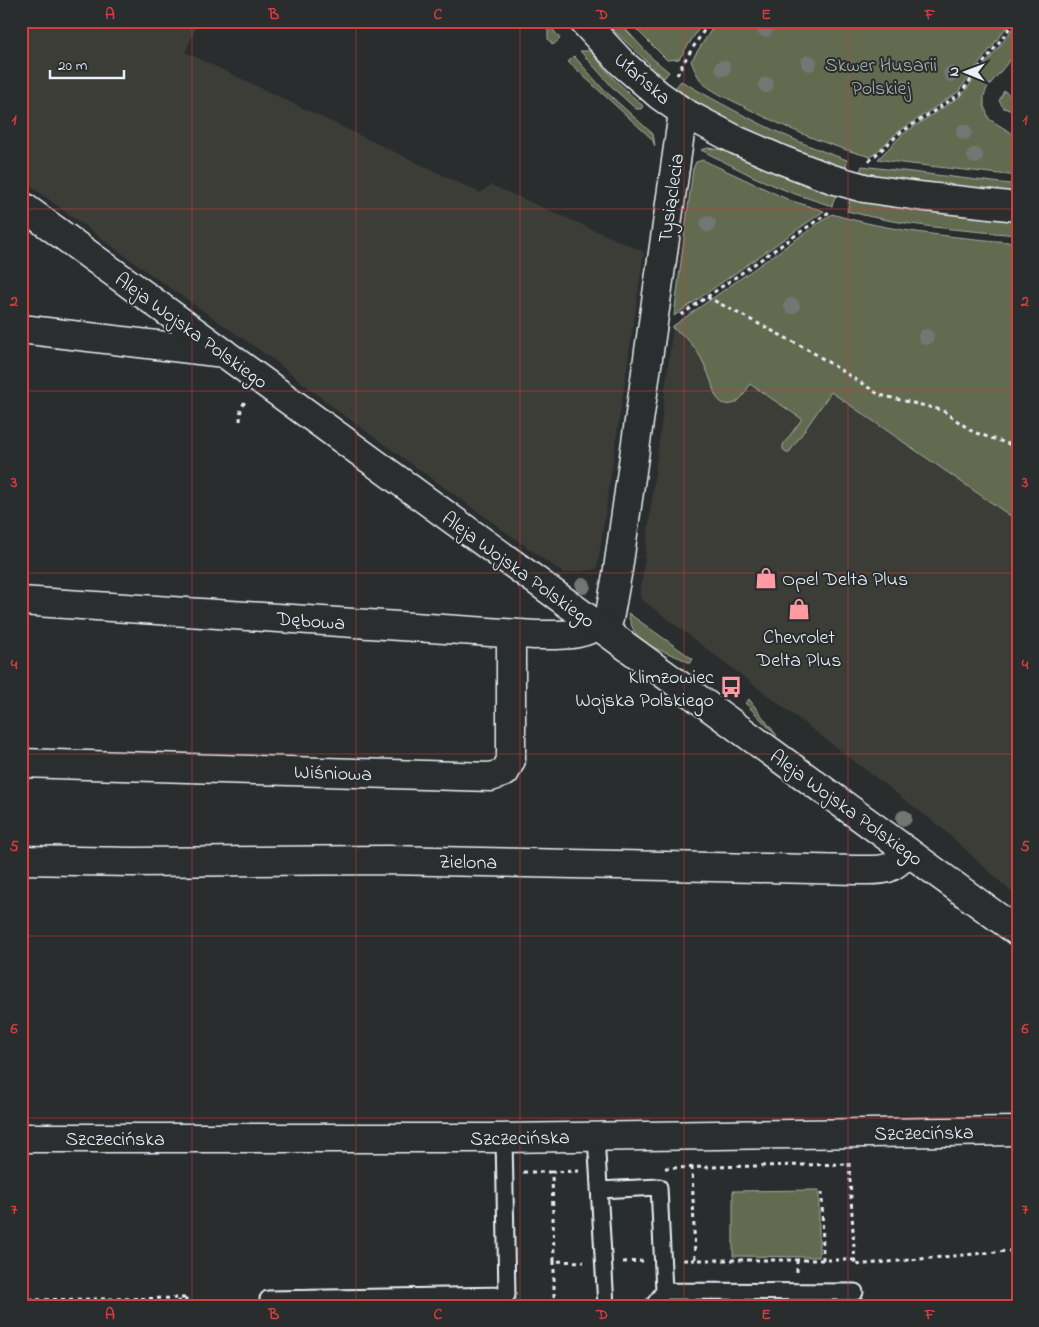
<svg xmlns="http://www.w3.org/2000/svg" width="1039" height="1327" font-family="'Indie Flower',sans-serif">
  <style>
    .built { fill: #3d3e39 }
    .green { fill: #626a50; stroke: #a5aea4 }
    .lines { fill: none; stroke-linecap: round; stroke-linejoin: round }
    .service-casing { stroke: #e8f1f8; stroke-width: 19 }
    .minor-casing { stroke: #e8f1f8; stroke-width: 31 }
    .secondary-casing { stroke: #e8f1f8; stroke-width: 31 }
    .path { stroke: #e8f1f8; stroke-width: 3; stroke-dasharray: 4 4; stroke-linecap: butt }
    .service { stroke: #2a2d2e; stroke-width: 15 }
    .minor { stroke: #2a2d2e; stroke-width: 28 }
    .secondary { stroke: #2a2d2e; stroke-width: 28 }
    .tree { fill: #727773 }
    .grid { fill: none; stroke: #d83c3d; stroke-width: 1; stroke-opacity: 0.55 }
    .labels { text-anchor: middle; stroke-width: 4; stroke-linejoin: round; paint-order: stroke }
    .park-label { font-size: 20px; fill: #acb4ac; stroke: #2a2d2e }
    .street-label { font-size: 20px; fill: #e8f1f8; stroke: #2a2d2e }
    .poi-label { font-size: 20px; fill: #e8f1f8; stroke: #2a2d2e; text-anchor: start }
    .neatline { fill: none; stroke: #d83c3d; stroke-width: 2 }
    .grid-label { font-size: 16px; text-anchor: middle; font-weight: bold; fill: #d83c3d }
  </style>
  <rect width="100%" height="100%" fill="#2a2d2e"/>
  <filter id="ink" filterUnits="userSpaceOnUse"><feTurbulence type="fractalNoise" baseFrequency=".02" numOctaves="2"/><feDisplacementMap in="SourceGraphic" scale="10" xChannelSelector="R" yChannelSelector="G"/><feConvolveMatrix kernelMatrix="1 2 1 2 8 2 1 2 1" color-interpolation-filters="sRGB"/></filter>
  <g filter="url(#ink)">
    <path class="built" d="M21 21H199L185 52 480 193 491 185 644 252 597 569 563 573 338 411 274 360 153 276 21 179Z
      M673 326 831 392 1018 521V898L942 828 640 598Z"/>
    <path class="green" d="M541 21H547L560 39 553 45 548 39V31Z
      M604 21H618L653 59 669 72 664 78Z
      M628 21H704L679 59 667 60Z
      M717 21H1011L958 92 898 132 871 157C825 145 783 127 741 105 729 99 715 93 704 84 698 78 694 69 691 61Z
      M1018 22V50L987 88 984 96V105L989 119 1018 137V176L902 163 878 159 903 134 962 95Z
      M580 51H590L613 78 643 106 641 109H636L615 90Z
      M574 56 603 89 653 134 655 146 652 139 568 62Z
      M681 81C735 112 788 140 847 160L846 168C786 150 726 122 675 88Z
      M1004 91 1018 100V109L1009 110 1004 108 999 101Z
      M708 148 722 150 787 177 836 195 832 206 792 193 754 177 701 150Z
      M703 160 789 200 824 211 674 316 693 169 696 162Z
      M862 166 1018 185V193L914 182 860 172Z
      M850 199 885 206 1018 221V235C960 230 903 226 847 211Z
      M832 214C892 232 955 237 1018 243V521L831 392 788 454 783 449V445L802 419 750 384C747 389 744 396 739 400 735 405 726 406 721 402 715 398 713 388 711 381 703 359 693 339 672 328L673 326Z
      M628 613 693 659 690 663C662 647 635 651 628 613Z
      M749 699 777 736 745 703Z
      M819 1190V1257L733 1256V1191Z
      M21 1301 164 1303 166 1306H21Z"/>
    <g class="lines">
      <g class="service-casing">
        <path id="service" d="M596 1136 606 1306
          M599 1190 659 1187 664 1291 653 1306
          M664 1291 855 1292
          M268 1299 507 1295 504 1138"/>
      </g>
      <g class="minor-casing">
        <path id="minor" d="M583 21 622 63 659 95 683 112 736 140 782 160 832 179 864 188 918 196 1018 207
          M21 329 224 353
          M21 601 535 635C566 635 582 637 609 619L618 569 683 112
          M21 763 491 777 505 772 511 760V634
          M21 860 132 862 389 860 856 870C882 870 890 873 908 852
          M21 1138H494L1018 1131"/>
      </g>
      <g class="secondary-casing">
        <path id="secondary" d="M21 205 1018 932"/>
      </g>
      <path class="path" d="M677 75 685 60 710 21
        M869 161 900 133 960 94 1015 21
        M707 297 809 350 880 395 942 410 973 432 1018 447
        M681 315 832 210
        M240 421 241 408 246 400
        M849 1163 855 1265 1018 1250
        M692 1167 695 1260
        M665 1168 849 1164
        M579 1171 552 1172 554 1261 584 1262
        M523 1172H552
        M822 1192 823 1260
        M683 1260H855
        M554 1261V1306
        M623 1262 644 1261
        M797 1272V1260
        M186 1298V1306
        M21 1300 186 1298
        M170 1306 185 1298"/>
      <use href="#service" class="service"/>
      <use href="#minor" class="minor"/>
      <use href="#secondary" class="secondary"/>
    </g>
    <g class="tree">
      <circle cx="765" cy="29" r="8"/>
      <circle cx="809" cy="63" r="8"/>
      <circle cx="723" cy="68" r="8"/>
      <circle cx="951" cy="74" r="8"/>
      <circle cx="766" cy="85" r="8"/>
      <circle cx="903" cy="87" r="8"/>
      <circle cx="964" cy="132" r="8"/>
      <circle cx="975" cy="156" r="8"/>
      <circle cx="708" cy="224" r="8"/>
      <circle cx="792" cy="306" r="8"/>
      <circle cx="926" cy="337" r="8"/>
      <circle cx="583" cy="586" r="8"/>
      <circle cx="904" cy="818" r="8"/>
    </g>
  </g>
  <path class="grid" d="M192 21V1306M356 21V1306M520 21V1306M684 21V1306M848 21V1306M21 209H1018M21 391H1018M21 573H1018M21 754H1018M21 936H1018M21 1118H1018"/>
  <defs>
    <g id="shop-bare" transform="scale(1.725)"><path d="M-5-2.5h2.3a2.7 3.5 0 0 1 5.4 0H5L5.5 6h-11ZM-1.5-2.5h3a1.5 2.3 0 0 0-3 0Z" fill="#ff9aa2" stroke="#2a2d2e" stroke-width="2.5" paint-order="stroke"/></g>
    <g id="bus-bare" transform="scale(1.725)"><path d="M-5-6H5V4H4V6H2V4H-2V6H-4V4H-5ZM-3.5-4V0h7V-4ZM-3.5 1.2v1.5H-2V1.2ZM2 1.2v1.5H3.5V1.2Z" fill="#ff9aa2" stroke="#2a2d2e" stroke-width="2.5" paint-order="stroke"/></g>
  </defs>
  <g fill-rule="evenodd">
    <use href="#shop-bare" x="766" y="578"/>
    <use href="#shop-bare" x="799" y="609"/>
    <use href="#bus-bare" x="731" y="687"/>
  </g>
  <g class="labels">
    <g class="park-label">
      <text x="881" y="71">Skwer Husarii<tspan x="881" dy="23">Polskiej</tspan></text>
    </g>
    <g class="street-label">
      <text transform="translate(643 78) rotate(41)" y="7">Ułańska</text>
      <text transform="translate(670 198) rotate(-82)" y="7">Tysiąclecia</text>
      <text transform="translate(192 330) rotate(36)" y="7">Aleja Wojska Polskiego</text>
      <text transform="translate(519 569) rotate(36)" y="7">Aleja Wojska Polskiego</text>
      <text transform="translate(311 620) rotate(4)" y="7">Dębowa</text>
      <text transform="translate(333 772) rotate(2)" y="7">Wiśniowa</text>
      <text transform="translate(847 807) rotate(36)" y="7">Aleja Wojska Polskiego</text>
      <text transform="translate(468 861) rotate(1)" y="7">Zielona</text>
      <text transform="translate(924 1132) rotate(-1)" y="7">Szczecińska</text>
      <text transform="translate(520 1137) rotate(-1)" y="7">Szczecińska</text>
      <text x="115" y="1145">Szczecińska</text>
    </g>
    <g class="poi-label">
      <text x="782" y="585">Opel Delta Plus</text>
      <text x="799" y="643" text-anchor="middle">Chevrolet<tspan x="799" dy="23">Delta Plus</tspan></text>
      <text x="714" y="683" text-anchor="end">Klimzowiec<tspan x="714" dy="23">Wojska Polskiego</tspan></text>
    </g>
  </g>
  <rect width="1039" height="1327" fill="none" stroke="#2a2d2e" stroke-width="55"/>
  <g transform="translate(966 72) rotate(271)" stroke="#2a2d2e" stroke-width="4" paint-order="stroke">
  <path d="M0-4L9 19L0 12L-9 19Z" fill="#e8f1f8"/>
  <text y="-8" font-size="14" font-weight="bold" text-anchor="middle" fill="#e8f1f8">N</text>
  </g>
  <path d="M50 70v8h74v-8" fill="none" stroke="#e8f1f8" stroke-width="2.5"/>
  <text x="58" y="70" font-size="15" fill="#e8f1f8" stroke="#2a2d2e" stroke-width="4" paint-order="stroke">20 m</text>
  <rect x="28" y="28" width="984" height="1272" class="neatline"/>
  <g class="grid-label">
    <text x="110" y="19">A</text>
    <text x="274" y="19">B</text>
    <text x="438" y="19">C</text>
    <text x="602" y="19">D</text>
    <text x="766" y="19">E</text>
    <text x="930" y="19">F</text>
    <text x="14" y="124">1</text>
    <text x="1025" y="124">1</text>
    <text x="14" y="306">2</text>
    <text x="1025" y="306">2</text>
    <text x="14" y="487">3</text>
    <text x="1025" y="487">3</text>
    <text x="14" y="669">4</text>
    <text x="1025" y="669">4</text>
    <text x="14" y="851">5</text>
    <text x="1025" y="851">5</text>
    <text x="14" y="1033">6</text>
    <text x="1025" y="1033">6</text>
    <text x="14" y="1214">7</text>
    <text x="1025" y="1214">7</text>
    <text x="110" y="1319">A</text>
    <text x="274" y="1319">B</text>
    <text x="438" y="1319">C</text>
    <text x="602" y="1319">D</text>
    <text x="766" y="1319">E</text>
    <text x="930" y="1319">F</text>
  </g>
</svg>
